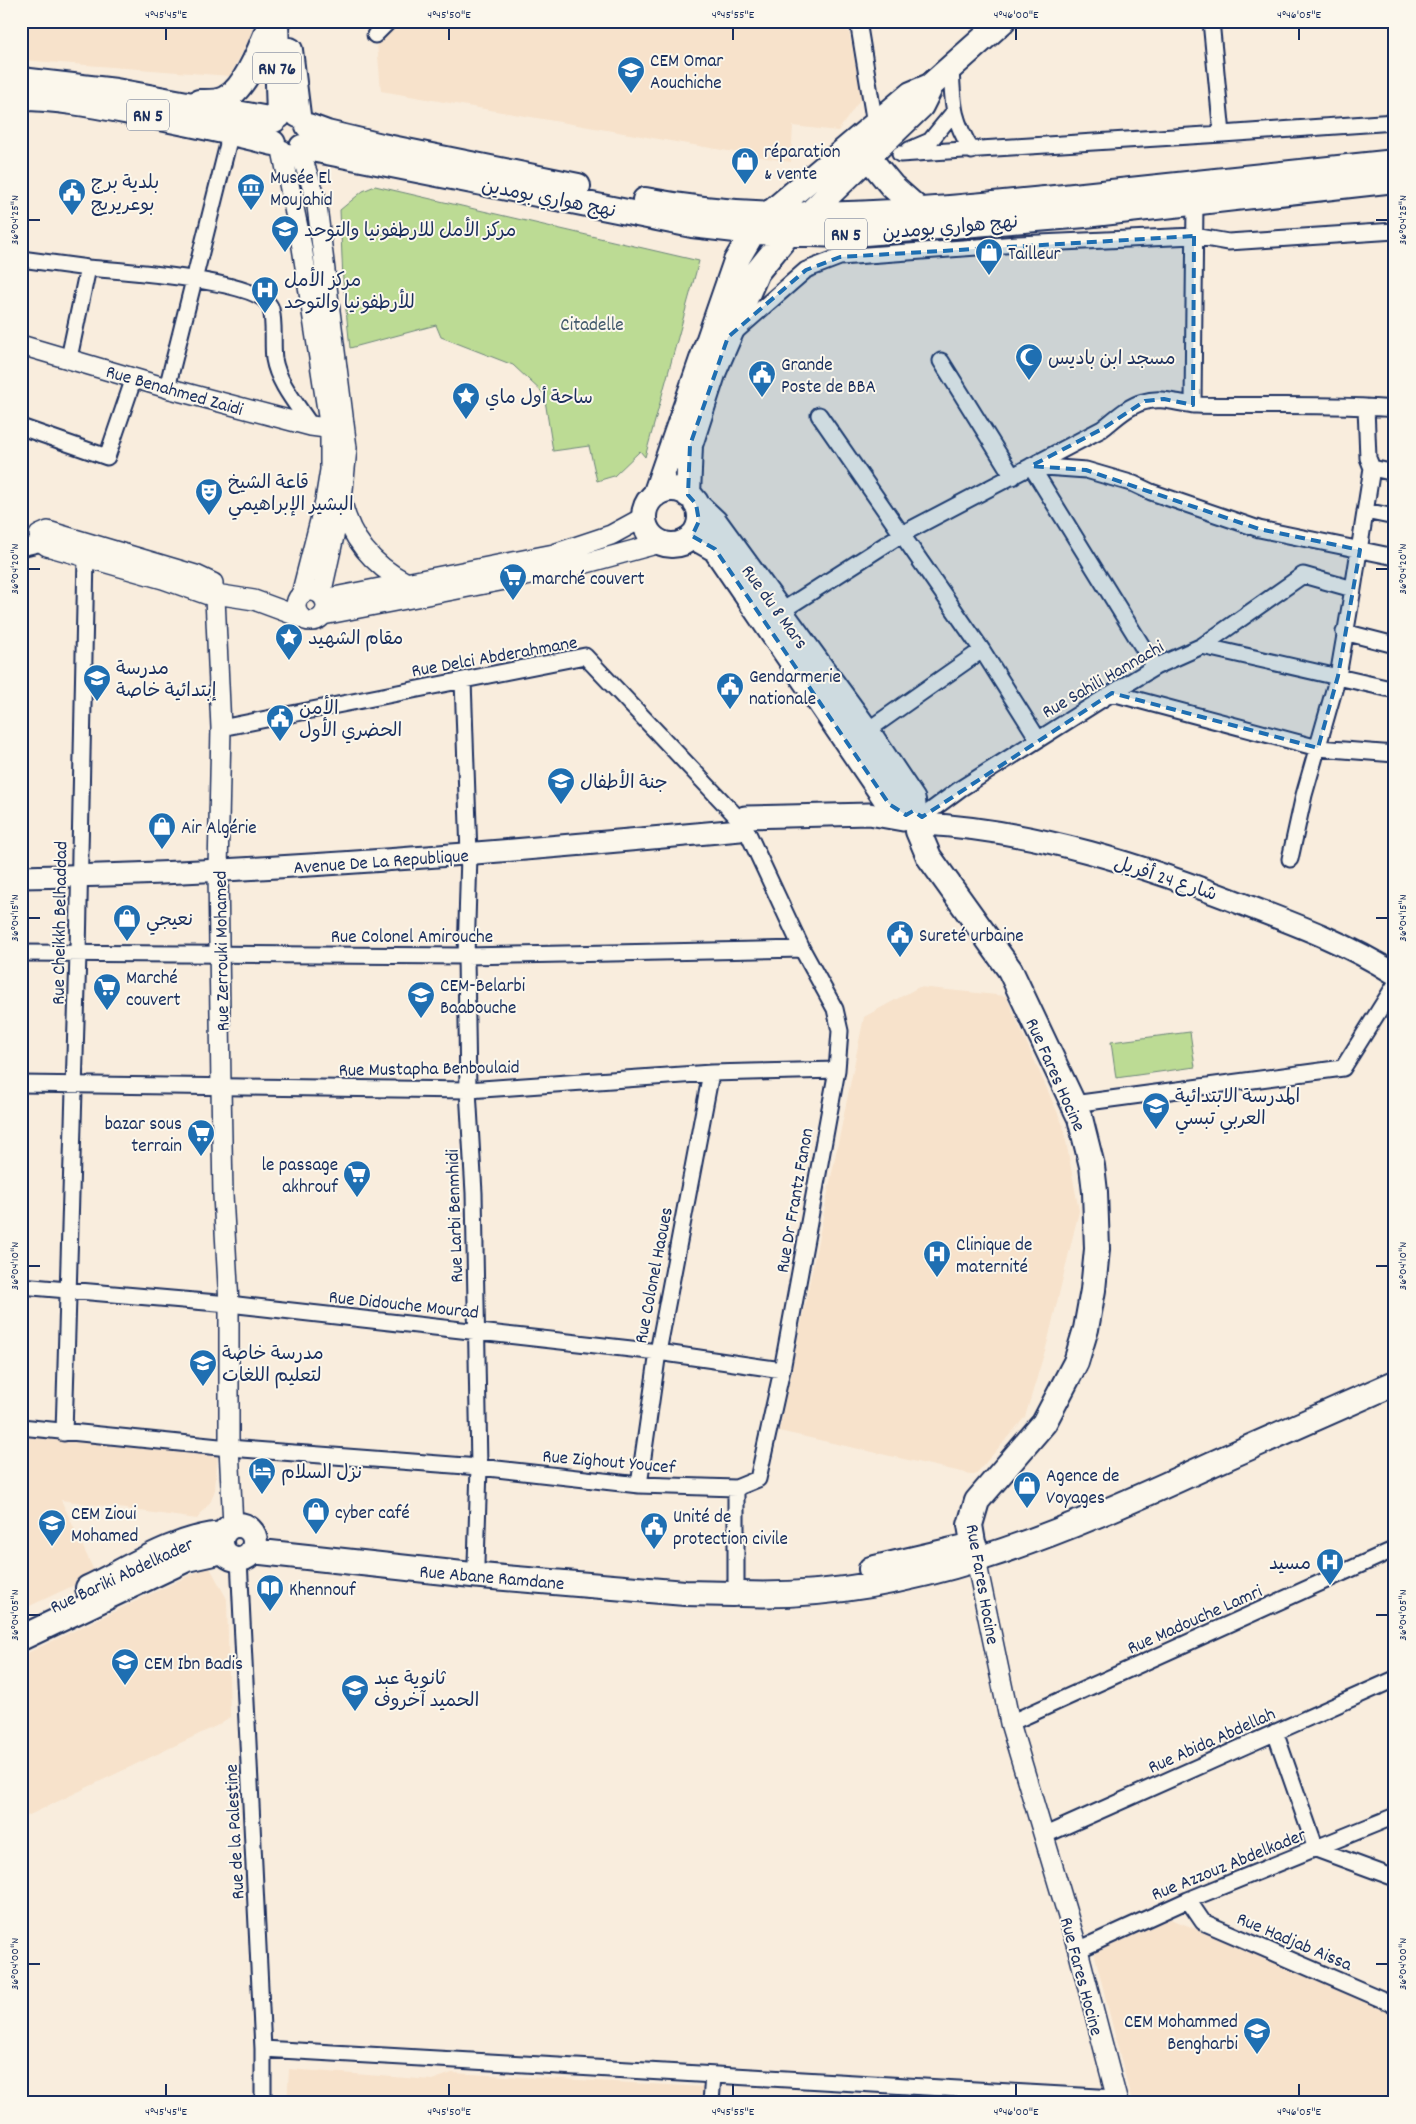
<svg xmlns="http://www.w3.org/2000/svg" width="1416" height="2124" font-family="Dekko,'Playpen Sans Arabic',sans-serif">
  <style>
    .built { fill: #f7e2cb }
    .garden { fill: #bcdb94; stroke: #6c8579 }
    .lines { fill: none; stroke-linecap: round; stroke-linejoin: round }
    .minor-casing { stroke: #1b2f5e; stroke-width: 19 }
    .tertiary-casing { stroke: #1b2f5e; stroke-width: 22 }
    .secondary-casing { stroke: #1b2f5e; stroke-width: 25 }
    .primary-casing { stroke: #1b2f5e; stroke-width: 28 }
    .minor { stroke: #fbf7ec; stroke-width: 15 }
    .tertiary { stroke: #fbf7ec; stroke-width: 19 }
    .secondary { stroke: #fbf7ec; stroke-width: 21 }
    .primary { stroke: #fbf7ec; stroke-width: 24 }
    .marked { fill: #1f6fb2; fill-opacity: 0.2; stroke: #1f6fb2; stroke-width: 4; stroke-dasharray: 10 6; stroke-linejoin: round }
    .ticks { fill: none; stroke: #1b2f5e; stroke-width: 2 }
    .labels { text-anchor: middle; stroke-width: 4; stroke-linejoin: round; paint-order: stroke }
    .shield { fill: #fbf7ec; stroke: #5e6b89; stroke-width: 1 }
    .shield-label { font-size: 18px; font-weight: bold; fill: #1b2f5e }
    .poi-label { font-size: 19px; fill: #1b2f5e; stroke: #fbf7ec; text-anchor: start }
    .street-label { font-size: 19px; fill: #1b2f5e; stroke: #fbf7ec }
    .park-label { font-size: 19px; fill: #435a6c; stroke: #fbf7ec }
    .neatline { fill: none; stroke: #1b2f5e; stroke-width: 2 }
    .ticks-label { font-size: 12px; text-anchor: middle; fill: #1b2f5e }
  </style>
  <rect width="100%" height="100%" fill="#f9eddd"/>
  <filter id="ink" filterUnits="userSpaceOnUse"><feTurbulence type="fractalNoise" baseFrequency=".02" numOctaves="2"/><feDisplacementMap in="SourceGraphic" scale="10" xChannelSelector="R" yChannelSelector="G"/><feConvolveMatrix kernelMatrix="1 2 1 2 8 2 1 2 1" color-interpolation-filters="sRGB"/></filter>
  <g filter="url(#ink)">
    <path class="built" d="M21 21H254L250 37 230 76 21 60Z
      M400 21H847L862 97 838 131 793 126 791 162 381 91 377 44Z
      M919 987 1006 996 1063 1125 1079 1211 1047 1344 1025 1417 975 1475 779 1431 864 1017Z
      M21 1435 218 1450 215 1490 211 1501 197 1519 61 1500 96 1575 21 1610Z
      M209 1566 227 1599 230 1717 216 1726 21 1819V1656Z
      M1158 1914 1395 2007V2103H1132L1092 1944Z
      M289 2069 432 2080 452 2073 704 2087 703 2103H287Z"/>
    <path class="garden" d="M375 186 699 261 645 457 640 451 614 476 597 481 589 446 553 451 544 394 513 365 441 337 436 325 350 348 343 281 340 210 363 191Z
      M1190 1032 1195 1067 1116 1078 1111 1042Z"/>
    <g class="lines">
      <g class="minor-casing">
        <path id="minor" d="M858 21 875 124
          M375 35 389 21
          M951 68C953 105 952 118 972 151
          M1222 134 1395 122
          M909 150 930 141 953 113
          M900 154 1222 134 1211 21
          M21 259 88 268 69 358
          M88 268C119 271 263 279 271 309 275 325 272 343 274 359 278 383 298 406 311 426
          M735 332 806 270 840 257 1018 244 1194 236 1228 242 1395 231
          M941 361 1013 477
          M167 388 231 132
          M1193 405 1195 201
          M819 415 982 650 1038 739
          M21 427 107 457 134 378
          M1031 466 1086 470 1134 484 1151 492 1259 529 1395 557
          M1031 466 1155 667
          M1372 468 1395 473
          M1365 511 1395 517
          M21 548 42 543
          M1353 589 1372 468 1368 458 1366 407
          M780 612 902 534 1102 429C1115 419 1128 406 1143 402 1162 396 1178 404 1196 405 1262 407 1329 403 1395 409
          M1344 632 1395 645
          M1202 646 1395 690
          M463 680 469 855 466 956 468 1090 474 1193 479 1467 476 1564
          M1112 693 1318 748 1395 754
          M221 728 585 656 738 818
          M861 735 982 650
          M922 817 960 789 1112 693 1155 667 1202 646 1303 575 1353 589 1338 676 1304 795 1290 859
          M21 953 466 956 802 949
          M21 1084 468 1090 711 1073 837 1070
          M1073 1104 1343 1068 1395 985
          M21 1286 229 1304 658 1352 782 1370
          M21 1427 229 1448 479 1467 639 1485 736 1488
          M64 1433 78 953 86 556
          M639 1485 658 1352 711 1073
          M239 1559 263 2049V2103
          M736 1581V1488L758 1479 782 1370 837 1070 840 1031 835 1009 802 949 746 829
          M1010 1723 1395 1549
          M1275 1732 1316 1849 1395 1878
          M1043 1836 1395 1679
          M1188 1900 1203 1922 1395 2005
          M1078 1950 1188 1900 1395 1816
          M263 2049 1116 2098
          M711 2103 713 2075"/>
      </g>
      <g class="tertiary-casing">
        <path id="tertiary" d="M299 149 316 198 347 448 342 500 321 595
          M282 150 302 247 330 429V470L325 501 301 595
          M21 345 167 388 311 426 341 430
          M342 502C350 538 373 565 405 582
          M296 606a15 15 0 1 1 30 0a15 15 0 1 1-30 0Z
          M222 595 254 600 300 617
          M211 596 163 579 47 546 40 541 39 535 48 531 196 575 213 583
          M215 598 221 728 218 871 221 1087 223 1195 229 1304V1448L233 1525
          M324 599 554 554 611 535 644 517
          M323 615 572 567 660 543
          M976 1560 1010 1723 1078 1950 1118 2103"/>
      </g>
      <g class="secondary-casing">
        <path id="secondary" d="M745 817 869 814 903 820
          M923 824C1035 830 1146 866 1250 907 1300 926 1350 945 1395 974
          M21 877C262 873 501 852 740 830"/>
      </g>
      <g class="primary-casing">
        <path id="primary" d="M276 21 279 116
          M290 50 298 115
          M21 80 116 91 274 120
          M21 98C59 98 98 106 135 113 181 122 227 131 273 143
          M199 102C207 102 218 103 226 98 247 87 263 43 271 21
          M308 126 327 133 382 146 578 186
          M302 147 692 225 753 232 841 235 1085 215 1395 180
          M868 157 892 186 919 210
          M645 200C777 226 912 212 1045 199 1161 187 1278 175 1395 162
          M644 517a28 28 0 1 1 56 0a28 28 0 1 1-56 0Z
          M655 495 736 261 753 232 768 215 911 94 930 86 1003 21
          M688 495 690 445 714 371 757 272 789 233 921 106 929 90
          M696 504 715 522 867 731 913 800 914 812
          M692 536 715 549 889 804 906 815
          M918 831 929 857 1010 970 1080 1118 1092 1166 1095 1192 1097 1249 1093 1290 1086 1329 1076 1362 1044 1423 977 1501 970 1525 976 1560
          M221 1542a17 17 0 1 1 34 0a17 17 0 1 1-34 0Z
          M252 1551 481 1576 685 1593 733 1594
          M871 1569 974 1545
          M88 1588C130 1568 175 1538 222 1534
          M740 1594C908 1601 1062 1533 1212 1464 1273 1437 1334 1410 1395 1383
          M21 1638 187 1559 223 1551"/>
      </g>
      <use href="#minor" class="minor"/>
      <use href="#tertiary" class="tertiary"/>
      <use href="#secondary" class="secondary"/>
      <use href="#primary" class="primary"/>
    </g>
  </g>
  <path class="marked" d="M1194 236 1193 405 1164 399 1145 401 1102 429 1031 466 1086 470 1259 529 1360 550 1338 676 1318 748 1112 693 922 817 913 811 906 815 889 804 715 549 692 536 699 521 696 504 688 495 690 445 728 337 806 270 840 257Z"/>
  <path class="ticks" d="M166 28V40M449 28V40M733 28V40M1016 28V40M1299 28V40M28 220H40M1376 220H1388M28 569H40M1376 569H1388M28 918H40M1376 918H1388M28 1266H40M1376 1266H1388M28 1615H40M1376 1615H1388M28 1964H40M1376 1964H1388M166 2084V2096M449 2084V2096M733 2084V2096M1016 2084V2096M1299 2084V2096"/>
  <defs>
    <g id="school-pin" transform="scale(1.4375)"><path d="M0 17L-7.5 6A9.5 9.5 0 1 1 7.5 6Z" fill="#1f6fb2" stroke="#fbf7ec"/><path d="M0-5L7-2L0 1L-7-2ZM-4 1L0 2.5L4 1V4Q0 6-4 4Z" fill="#fff"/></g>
    <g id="shop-pin" transform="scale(1.4375)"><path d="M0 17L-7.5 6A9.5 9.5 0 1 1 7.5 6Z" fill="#1f6fb2" stroke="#fbf7ec"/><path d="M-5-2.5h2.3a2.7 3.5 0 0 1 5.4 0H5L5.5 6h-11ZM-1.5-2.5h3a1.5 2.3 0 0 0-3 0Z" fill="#fff"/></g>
    <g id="museum-pin" transform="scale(1.4375)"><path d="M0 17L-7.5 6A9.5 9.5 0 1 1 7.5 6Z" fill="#1f6fb2" stroke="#fbf7ec"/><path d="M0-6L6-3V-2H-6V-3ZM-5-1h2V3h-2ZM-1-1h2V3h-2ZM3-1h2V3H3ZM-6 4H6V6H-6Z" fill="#fff"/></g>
    <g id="civic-pin" transform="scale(1.4375)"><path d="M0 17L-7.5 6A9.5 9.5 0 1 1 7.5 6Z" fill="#1f6fb2" stroke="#fbf7ec"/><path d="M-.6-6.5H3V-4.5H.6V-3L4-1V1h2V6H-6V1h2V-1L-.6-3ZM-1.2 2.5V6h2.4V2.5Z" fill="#fff"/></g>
    <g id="hospital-pin" transform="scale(1.4375)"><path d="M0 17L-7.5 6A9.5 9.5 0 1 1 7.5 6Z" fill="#1f6fb2" stroke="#fbf7ec"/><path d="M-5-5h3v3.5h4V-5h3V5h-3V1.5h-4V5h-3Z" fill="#fff"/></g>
    <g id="mosque-pin" transform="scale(1.4375)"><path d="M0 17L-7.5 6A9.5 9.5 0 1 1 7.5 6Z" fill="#1f6fb2" stroke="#fbf7ec"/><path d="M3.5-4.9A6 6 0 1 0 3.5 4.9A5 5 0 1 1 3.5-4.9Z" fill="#fff"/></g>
    <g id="sight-pin" transform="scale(1.4375)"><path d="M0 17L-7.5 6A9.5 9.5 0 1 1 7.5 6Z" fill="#1f6fb2" stroke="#fbf7ec"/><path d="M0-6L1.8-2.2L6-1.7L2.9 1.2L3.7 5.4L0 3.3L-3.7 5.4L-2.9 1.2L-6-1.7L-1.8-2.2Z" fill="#fff"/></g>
    <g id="theatre-pin" transform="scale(1.4375)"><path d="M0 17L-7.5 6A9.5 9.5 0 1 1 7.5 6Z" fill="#1f6fb2" stroke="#fbf7ec"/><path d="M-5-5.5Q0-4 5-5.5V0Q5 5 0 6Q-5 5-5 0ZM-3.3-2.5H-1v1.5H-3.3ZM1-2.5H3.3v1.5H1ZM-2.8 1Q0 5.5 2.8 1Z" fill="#fff"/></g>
    <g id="supermarket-pin" transform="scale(1.4375)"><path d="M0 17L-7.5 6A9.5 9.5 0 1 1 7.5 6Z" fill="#1f6fb2" stroke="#fbf7ec"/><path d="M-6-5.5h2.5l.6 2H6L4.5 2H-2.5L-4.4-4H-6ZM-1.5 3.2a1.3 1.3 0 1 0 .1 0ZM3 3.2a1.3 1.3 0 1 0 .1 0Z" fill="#fff"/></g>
    <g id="university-pin" transform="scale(1.4375)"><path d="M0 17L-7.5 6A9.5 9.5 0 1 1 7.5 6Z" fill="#1f6fb2" stroke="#fbf7ec"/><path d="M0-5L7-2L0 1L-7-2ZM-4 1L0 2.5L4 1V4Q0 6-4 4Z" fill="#fff"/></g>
    <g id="hotel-pin" transform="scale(1.4375)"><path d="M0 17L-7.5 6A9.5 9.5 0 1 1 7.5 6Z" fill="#1f6fb2" stroke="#fbf7ec"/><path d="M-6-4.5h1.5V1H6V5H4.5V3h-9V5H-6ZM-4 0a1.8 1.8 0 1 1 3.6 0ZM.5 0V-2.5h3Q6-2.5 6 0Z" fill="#fff"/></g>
    <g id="library-pin" transform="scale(1.4375)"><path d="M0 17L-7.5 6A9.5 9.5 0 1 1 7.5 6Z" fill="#1f6fb2" stroke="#fbf7ec"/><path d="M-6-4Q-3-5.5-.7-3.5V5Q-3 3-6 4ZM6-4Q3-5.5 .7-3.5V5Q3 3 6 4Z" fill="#fff"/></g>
  </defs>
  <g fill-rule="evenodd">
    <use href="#school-pin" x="631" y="70"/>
    <use href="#shop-pin" x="745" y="161"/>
    <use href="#museum-pin" x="251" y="187"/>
    <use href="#civic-pin" x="72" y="192"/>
    <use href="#school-pin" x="285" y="229"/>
    <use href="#shop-pin" x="989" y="252"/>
    <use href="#hospital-pin" x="265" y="290"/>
    <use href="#mosque-pin" x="1029" y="357"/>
    <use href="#civic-pin" x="762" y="374"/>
    <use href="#sight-pin" x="466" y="396"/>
    <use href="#theatre-pin" x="209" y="492"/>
    <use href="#supermarket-pin" x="513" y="577"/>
    <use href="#sight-pin" x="289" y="637"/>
    <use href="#school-pin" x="97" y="678"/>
    <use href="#civic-pin" x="730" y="686"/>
    <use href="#civic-pin" x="280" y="718"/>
    <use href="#school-pin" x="561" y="781"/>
    <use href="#shop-pin" x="162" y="826"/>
    <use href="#shop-pin" x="127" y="918"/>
    <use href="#civic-pin" x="900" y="934"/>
    <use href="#supermarket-pin" x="107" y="987"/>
    <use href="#school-pin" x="421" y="995"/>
    <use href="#school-pin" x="1156" y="1106"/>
    <use href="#supermarket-pin" x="201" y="1133"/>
    <use href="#supermarket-pin" x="357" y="1174"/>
    <use href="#hospital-pin" x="937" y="1254"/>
    <use href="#university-pin" x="203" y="1363"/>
    <use href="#hotel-pin" x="262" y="1471"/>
    <use href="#shop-pin" x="1027" y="1485"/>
    <use href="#shop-pin" x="316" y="1511"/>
    <use href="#school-pin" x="52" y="1523"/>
    <use href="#civic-pin" x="654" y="1526"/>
    <use href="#hospital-pin" x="1330" y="1562"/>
    <use href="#library-pin" x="270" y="1588"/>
    <use href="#school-pin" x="125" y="1662"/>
    <use href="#school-pin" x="355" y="1688"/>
    <use href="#school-pin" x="1257" y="2031"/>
  </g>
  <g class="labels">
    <g class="shield">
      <rect x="253" y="52.5" width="48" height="31" rx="4"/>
      <rect x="127" y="99.5" width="42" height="31" rx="4"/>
      <rect x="825" y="218.5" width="42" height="31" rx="4"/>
    </g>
    <g class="shield-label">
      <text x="277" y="74">RN 76</text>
      <text x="148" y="121">RN 5</text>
      <text x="846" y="240">RN 5</text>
    </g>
    <g class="poi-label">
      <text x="650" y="66">CEM Omar<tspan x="650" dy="22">Aouchiche</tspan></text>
      <text x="764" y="157">réparation<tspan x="764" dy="22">&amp; vente</tspan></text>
      <text x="270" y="183">Musée El<tspan x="270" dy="22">Moujahid</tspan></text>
      <text x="91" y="188">بلدية برج<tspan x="91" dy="22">بوعريريج</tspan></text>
      <text x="304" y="236">مركز الأمل للارطفونيا والتوحد</text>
      <text x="1008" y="259">Tailleur</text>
      <text x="284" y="286">مركز الأمل<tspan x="284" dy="22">للأرطفونيا والتوحد</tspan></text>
      <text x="1048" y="364">مسجد ابن باديس</text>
      <text x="781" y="370">Grande<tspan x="781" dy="22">Poste de BBA</tspan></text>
      <text x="485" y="403">ساحة أول ماي</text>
      <text x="228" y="488">قاعة الشيخ<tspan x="228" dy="22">البشير الإبراهيمي</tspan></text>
      <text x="532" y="584">marché couvert</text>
      <text x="308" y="644">مقام الشهيد</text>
      <text x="116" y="674">مدرسة<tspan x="116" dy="22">إبتدائية خاصة</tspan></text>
      <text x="749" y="682">Gendarmerie<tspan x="749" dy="22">nationale</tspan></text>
      <text x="299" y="714">الأمن<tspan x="299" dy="22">الحضري الأول</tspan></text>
      <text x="580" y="788">جنة الأطفال</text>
      <text x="181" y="833">Air Algérie</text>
      <text x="146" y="925">نعيجي</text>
      <text x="919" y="941">Sureté urbaine</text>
      <text x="126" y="983">Marché<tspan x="126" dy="22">couvert</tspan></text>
      <text x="440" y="991">CEM-Belarbi<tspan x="440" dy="22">Baabouche</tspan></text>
      <text x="1175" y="1102">المدرسة الابتدائية<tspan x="1175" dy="22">العربي تبسي</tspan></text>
      <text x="182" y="1129" text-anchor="end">bazar sous<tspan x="182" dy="22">terrain</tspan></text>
      <text x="338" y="1170" text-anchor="end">le passage<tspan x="338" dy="22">akhrouf</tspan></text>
      <text x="956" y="1250">Clinique de<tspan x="956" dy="22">maternité</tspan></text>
      <text x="222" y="1359">مدرسة خاصة<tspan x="222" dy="22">لتعليم اللغات</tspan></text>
      <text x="281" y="1478">نزل السلام</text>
      <text x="1046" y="1481">Agence de<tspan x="1046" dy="22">Voyages</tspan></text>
      <text x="335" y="1518">cyber café</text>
      <text x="71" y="1519">CEM Zioui<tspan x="71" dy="22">Mohamed</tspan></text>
      <text x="673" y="1522">Unité de<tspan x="673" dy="22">protection civile</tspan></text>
      <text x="1311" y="1569" text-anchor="end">مسيد</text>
      <text x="289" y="1595">Khennouf</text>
      <text x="144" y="1669">CEM Ibn Badis</text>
      <text x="374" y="1684">ثانوية عبد<tspan x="374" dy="22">الحميد آخروف</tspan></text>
      <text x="1238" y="2027" text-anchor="end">CEM Mohammed<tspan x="1238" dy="22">Bengharbi</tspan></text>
    </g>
    <g class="street-label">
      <text transform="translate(549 197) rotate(11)" y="7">نهج هواري بومدين</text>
      <text transform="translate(950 226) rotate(-5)" y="7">نهج هواري بومدين</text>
      <text transform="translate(175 389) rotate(16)" y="7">Rue Benahmed Zaidi</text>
      <text transform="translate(776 606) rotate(54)" y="7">Rue du 8 Mars</text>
      <text transform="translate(494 655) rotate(-10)" y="7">Rue Delci Abderahmane</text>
      <text transform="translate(1102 678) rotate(-30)" y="7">Rue Sahili Hannachi</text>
      <text transform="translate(381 860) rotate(-4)" y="7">Avenue De La Republique</text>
      <text transform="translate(1166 877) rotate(18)" y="7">شارع 24 أفريل</text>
      <text transform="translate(58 923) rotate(-89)" y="7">Rue Cheikkh Belhaddad</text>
      <text x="412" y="942">Rue Colonel Amirouche</text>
      <text transform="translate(220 951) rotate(-91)" y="7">Rue Zerrouki Mohamed</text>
      <text transform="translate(429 1067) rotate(-1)" y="7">Rue Mustapha Benboulaid</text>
      <text transform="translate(1057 1074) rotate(66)" y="7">Rue Fares Hocine</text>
      <text transform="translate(793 1200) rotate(-80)" y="7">Rue Dr Frantz Fanon</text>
      <text transform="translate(453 1216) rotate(-92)" y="7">Rue Larbi Benmhidi</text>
      <text transform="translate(652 1275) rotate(-79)" y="7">Rue Colonel Haoues</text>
      <text transform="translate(404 1303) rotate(6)" y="7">Rue Didouche Mourad</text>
      <text transform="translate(609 1460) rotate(5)" y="7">Rue Zighout Youcef</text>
      <text transform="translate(121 1574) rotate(-25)" y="7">Rue Bariki Abdelkader</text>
      <text transform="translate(492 1576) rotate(5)" y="7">Rue Abane Ramdane</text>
      <text transform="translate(984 1584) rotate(80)" y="7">Rue Fares Hocine</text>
      <text transform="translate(1194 1618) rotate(-24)" y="7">Rue Madouche Lamri</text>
      <text transform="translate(1211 1739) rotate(-24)" y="7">Rue Abida Abdellah</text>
      <text transform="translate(233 1832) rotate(-93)" y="7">Rue de la Palestine</text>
      <text transform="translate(1228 1863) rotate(-22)" y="7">Rue Azzouz Abdelkader</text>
      <text transform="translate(1295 1940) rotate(23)" y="7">Rue Hadjab Aissa</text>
      <text transform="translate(1083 1976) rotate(75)" y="7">Rue Fares Hocine</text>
    </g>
    <g class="park-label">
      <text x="592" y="330">Citadelle</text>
    </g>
  </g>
  <rect width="1416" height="2124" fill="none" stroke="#fbf7ec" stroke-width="55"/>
  <rect x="28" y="28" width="1360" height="2068" class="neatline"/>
  <g class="ticks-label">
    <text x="166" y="18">4°45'45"E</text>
    <text x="449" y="18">4°45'50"E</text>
    <text x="733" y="18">4°45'55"E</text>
    <text x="1016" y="18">4°46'00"E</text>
    <text x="1299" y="18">4°46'05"E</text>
    <text transform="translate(14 220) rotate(-90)" y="4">36°04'25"N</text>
    <text transform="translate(1402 220) rotate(-90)" y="4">36°04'25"N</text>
    <text transform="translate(14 569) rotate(-90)" y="4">36°04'20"N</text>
    <text transform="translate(1402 569) rotate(-90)" y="4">36°04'20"N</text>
    <text transform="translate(14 918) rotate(-90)" y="4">36°04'15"N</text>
    <text transform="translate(1402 918) rotate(-90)" y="4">36°04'15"N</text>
    <text transform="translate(14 1266) rotate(-90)" y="4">36°04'10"N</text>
    <text transform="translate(1402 1266) rotate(-90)" y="4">36°04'10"N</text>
    <text transform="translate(14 1615) rotate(-90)" y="4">36°04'05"N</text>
    <text transform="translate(1402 1615) rotate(-90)" y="4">36°04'05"N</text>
    <text transform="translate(14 1964) rotate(-90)" y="4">36°04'00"N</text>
    <text transform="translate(1402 1964) rotate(-90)" y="4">36°04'00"N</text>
    <text x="166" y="2115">4°45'45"E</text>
    <text x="449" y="2115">4°45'50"E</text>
    <text x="733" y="2115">4°45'55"E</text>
    <text x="1016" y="2115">4°46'00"E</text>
    <text x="1299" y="2115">4°46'05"E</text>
  </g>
</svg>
